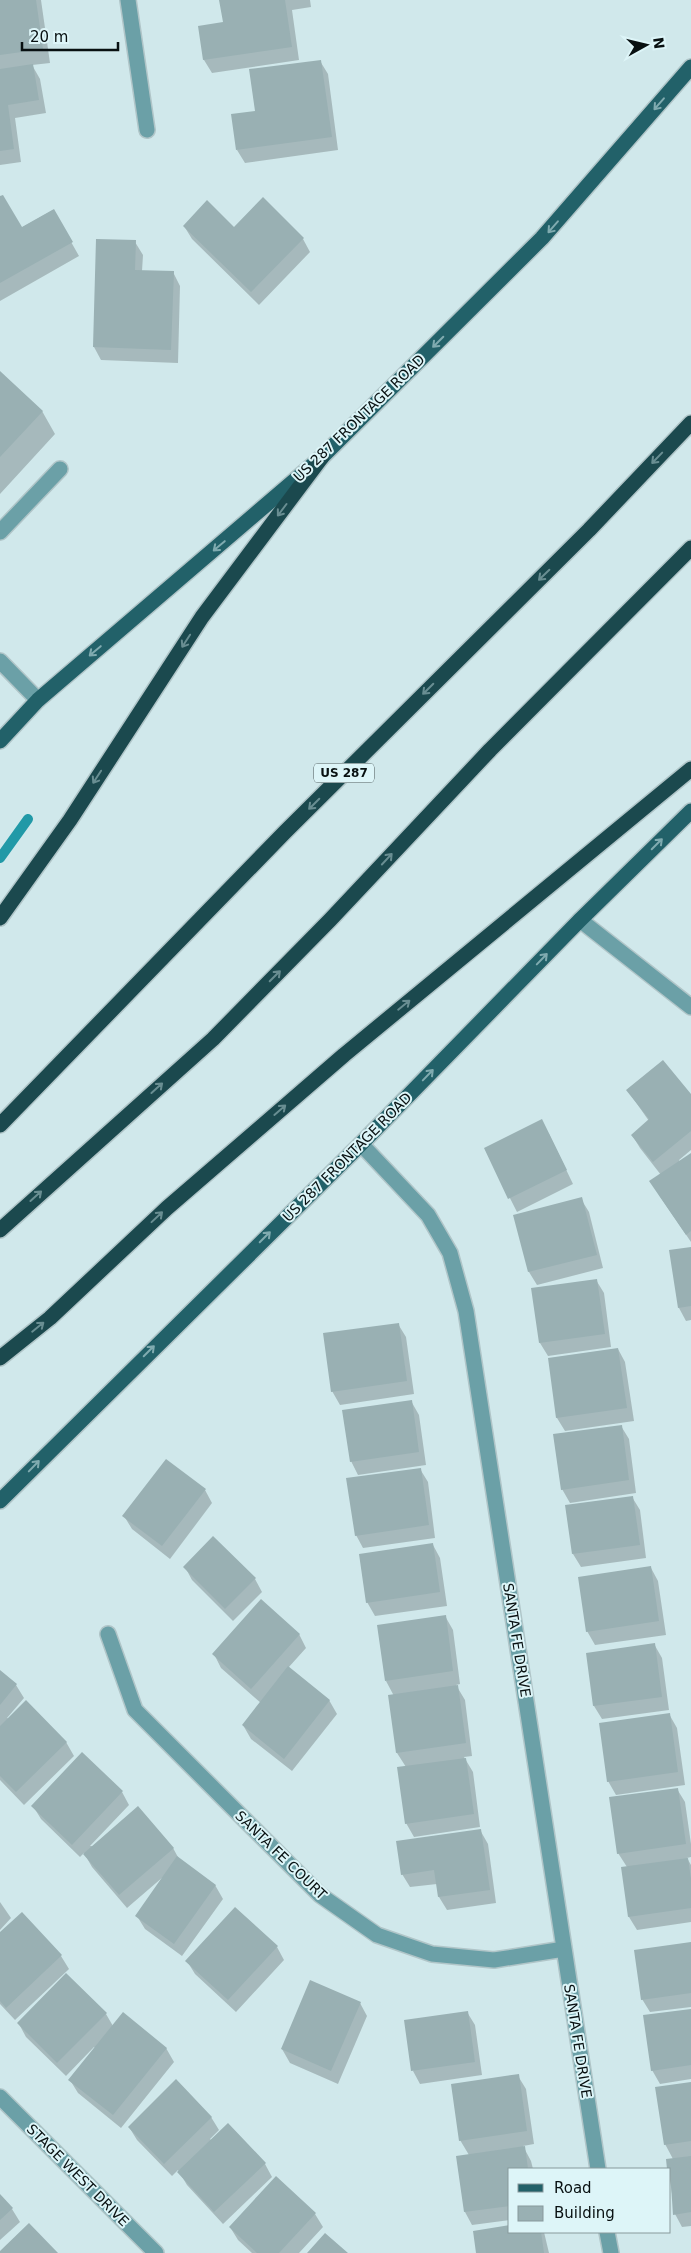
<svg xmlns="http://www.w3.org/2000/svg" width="691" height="2253" font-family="'DejaVu Sans',sans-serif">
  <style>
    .shadow { fill: #0003 }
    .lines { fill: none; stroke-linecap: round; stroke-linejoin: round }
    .stream { stroke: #2199a7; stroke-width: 10 }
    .building { fill: #99b0b3 }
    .minor-casing { stroke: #b0c5c8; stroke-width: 18 }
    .major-casing { stroke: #b0c5c8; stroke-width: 18 }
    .highway-casing { stroke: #b0c5c8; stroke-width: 18 }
    .minor { stroke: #6ba0a7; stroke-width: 15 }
    .major { stroke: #226169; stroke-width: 15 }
    .highway { stroke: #1b494e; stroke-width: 15 }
    .oneway { stroke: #80abb0 }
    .oneway2 { stroke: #698e92 }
    .labels { text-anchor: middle; stroke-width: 4; stroke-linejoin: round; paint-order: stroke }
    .shield { fill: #ddf5f8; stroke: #485556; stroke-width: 1 }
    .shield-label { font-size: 12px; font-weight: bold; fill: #081011 }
    .street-label { font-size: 14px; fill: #081011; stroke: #ddf5f8 }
  </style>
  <rect width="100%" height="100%" fill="#d0e8eb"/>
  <path class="shadow" d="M0 0H41L50 63 32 65 40 79 46 113 15 118 21 162 0 165Z
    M221 0H310L311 7 292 10 299 60 212 73 204 60 200 27 224 23Z
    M320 61 328 74 338 150 245 163 237 150Z
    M0 198 21 228 53 210 79 256 0 301Z
    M184 226 234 228 303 239 310 252 259 305 192 239Z
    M97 240 135 242 143 255 142 271 173 272 180 286 178 363 101 360 94 347Z
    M0 373 42 411 55 434 0 494Z
    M628 1091 691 1096V1150L679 1160 680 1162 691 1154V1242L659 1195 661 1175 640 1148 632 1135 649 1121Z
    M549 1134 573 1184 517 1212 485 1149Z
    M581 1199 589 1212 603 1268 537 1285 529 1272 515 1216Z
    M691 1249V1320L686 1321 679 1308Z
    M596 1280 604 1293 611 1347 548 1356 540 1343 533 1289Z
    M398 1324 406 1337 414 1394 340 1405 332 1391Z
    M618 1349 625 1362 634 1421 565 1431 557 1418 549 1359Z
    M411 1401 419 1415 426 1465 358 1475 351 1461Z
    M621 1426 629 1439 636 1493 570 1503 562 1489Z
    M420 1469 428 1482 435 1538 363 1548 356 1535Z
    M205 1490 212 1503 170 1559 132 1529 124 1516Z
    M632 1497 640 1510 646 1558 581 1567 573 1554 566 1506Z
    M433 1545 440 1558 447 1606 375 1616 367 1602Z
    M185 1567 255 1579 262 1592 233 1621 192 1580Z
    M651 1568 658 1581 666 1635 595 1645 587 1631Z
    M445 1616 453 1630 460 1684 456 1685 465 1700 472 1756 464 1757 473 1772 480 1827 414 1837 406 1823V1767L397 1753 394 1696 386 1681Z
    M299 1634 306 1648 288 1668 329 1700 337 1714 292 1771 251 1739 243 1725 261 1703 221 1668 214 1654Z
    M654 1644 662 1658 669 1710 602 1719 594 1706 587 1654Z
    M0 1672 16 1685 24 1698 7 1718 66 1742 74 1756 24 1805 0 1780Z
    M669 1714 677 1728 685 1785 616 1795 608 1781Z
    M677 1789 685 1802 691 1844V1857L687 1858 691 1865V1922L637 1930 629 1917 627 1867 618 1853Z
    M122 1792 129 1805 90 1846 173 1848 179 1859 215 1885 223 1899 182 1956 145 1929 137 1916 163 1877 127 1908 92 1867 84 1853 80 1857 41 1819 33 1806Z
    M480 1830 488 1844 496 1903 447 1910 439 1897 437 1884 410 1887 402 1874Z
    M0 1902 11 1918 0 1930Z
    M0 1934 61 1956 69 1969 15 2020 0 2004Z
    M691 1943V2007L650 2012 642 1999Z
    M277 1947 284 1960 236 2012 195 1974 187 1961Z
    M360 2003 367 2016 338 2084 290 2063 282 2049Z
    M691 2010V2079L660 2084 652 2070Z
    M467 2012 475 2025 482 2075 420 2084 413 2071Z
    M106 2014 113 2026 166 2048 174 2062 121 2128 78 2093 70 2080 96 2048 94 2047 66 2076 26 2037 19 2024Z
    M518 2076 526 2089 534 2144 523 2146 531 2161 533 2169H510V2220L472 2225 465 2212 469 2155 460 2140Z
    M691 2083V2226L682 2227 675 2214 667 2160 673 2159 665 2144Z
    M211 2117 219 2130 210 2139 212 2141 265 2164 272 2177 223 2224 187 2185 178 2170 172 2176 137 2140 129 2127Z
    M0 2196 12 2209 20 2222 0 2240Z
    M315 2214 323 2227 299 2253H252L238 2240 230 2227Z
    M510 2232H544L549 2253H477Z"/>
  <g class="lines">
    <path class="stream" d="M0 858 28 819"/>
  </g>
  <path class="building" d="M0 0H36L43 49 0 55Z
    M219 0H285L292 47 203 60 198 26 223 22Z
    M321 60 332 137 236 150 231 114 255 111 249 69Z
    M33 64 39 100 8 105 14 149 0 151V69Z
    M3 195 22 227 54 209 73 242 0 283V196Z
    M263 197 304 238 251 292 183 226 207 200 234 227Z
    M96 239 136 240 135 270 174 271 171 350 93 347Z
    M0 371 43 411 0 457Z
    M663 1060 691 1094V1131L653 1162 631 1135 649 1119 626 1090Z
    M542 1119 567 1170 508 1199 484 1148Z
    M691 1153V1231L686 1235 649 1181Z
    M582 1197 597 1255 528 1272 513 1215Z
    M691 1247V1306L678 1308 669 1250Z
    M597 1279 605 1334 539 1343 531 1288Z
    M399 1323 407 1381 331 1392 323 1333Z
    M618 1348 627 1408 556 1418 548 1358Z
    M412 1400 419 1452 350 1462 342 1410Z
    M622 1425 629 1480 561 1490 553 1434Z
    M166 1459 206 1489 162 1546 122 1516Z
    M421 1468 429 1525 355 1536 346 1478Z
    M633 1496 640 1545 572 1554 565 1505Z
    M213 1536 256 1578 225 1609 183 1567Z
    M433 1543 440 1592 366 1603 359 1554Z
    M651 1566 659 1621 586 1632 578 1577Z
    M261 1599 300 1634 251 1689 212 1654Z
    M446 1615 453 1671 385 1681 377 1625Z
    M655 1643 662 1697 593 1706 586 1653Z
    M288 1666 330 1700 284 1759 242 1725Z
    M0 1670 17 1684 0 1705Z
    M458 1685 466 1743 396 1753 388 1695Z
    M26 1700 67 1742 16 1792 0 1776V1726Z
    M670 1713 678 1772 607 1782 599 1723Z
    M82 1752 123 1791 72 1845 31 1806Z
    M466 1758 474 1814 405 1824 397 1767Z
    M678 1788 686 1844 617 1854 609 1797Z
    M138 1806 174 1848 119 1895 83 1854Z
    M481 1829 490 1890 438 1897 434 1870 401 1875 396 1841Z
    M177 1856 216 1885 174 1944 135 1916Z
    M688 1858 691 1879V1908L628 1917 621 1867Z
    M235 1907 278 1946 228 2000 185 1961Z
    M22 1912 62 1955 6 2008 0 2001V1932Z
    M691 1942V1993L641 2000 634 1950Z
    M66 1973 107 2013 57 2063 17 2023Z
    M310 1980 361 2002 331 2071 281 2049Z
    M691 2009V2065L651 2071 643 2015Z
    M468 2011 475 2062 411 2071 404 2020Z
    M123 2012 167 2048 113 2115 68 2080Z
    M519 2074 527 2131 459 2141 451 2084Z
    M176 2079 212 2117 164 2164 128 2127Z
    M691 2082V2141L664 2145 655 2087Z
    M228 2123 266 2163 214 2212 177 2172Z
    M525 2146 528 2169H510V2206L464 2212 456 2156Z
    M691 2156V2212L673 2215 670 2169H667L666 2159Z
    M276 2176 316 2213 279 2253H257L229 2227Z
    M0 2194 13 2208 0 2220Z
    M29 2223 58 2253H0V2251Z
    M510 2225V2232H541L544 2253H476L473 2231Z
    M325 2233 348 2253H307Z"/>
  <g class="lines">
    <g class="minor-casing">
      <path id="minor" d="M128 0 147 130
        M0 532 60 469
        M0 661 38 700
        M580 920 691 1007
        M361 1144 428 1215 450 1253 466 1311 598 2169
        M108 1634 135 1710 320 1895 377 1935 432 1954 494 1960 564 1949
        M0 2097 156 2253
        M607 2232 611 2253"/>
    </g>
    <g class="major-casing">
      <path id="major" d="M0 741 38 700 322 457 542 238 691 67
        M0 1501 361 1144 580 920 691 811"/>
    </g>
    <g class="highway-casing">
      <path id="highway" d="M0 918 70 820 202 617 322 457
        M0 1125 285 832 589 530 691 423
        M0 1230 213 1039 330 920 490 750 691 548
        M0 1358 50 1318 167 1208 344 1055 691 769"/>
    </g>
    <use href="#minor" class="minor"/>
    <use href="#major" class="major"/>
    <use href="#highway" class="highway"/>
  </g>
  <defs><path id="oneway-shaft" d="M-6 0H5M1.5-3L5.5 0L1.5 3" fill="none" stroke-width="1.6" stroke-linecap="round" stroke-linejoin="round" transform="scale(1.25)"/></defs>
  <g class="oneway">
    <use href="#oneway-shaft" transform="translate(659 104) rotate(131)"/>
    <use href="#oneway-shaft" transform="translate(553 227) rotate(131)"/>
    <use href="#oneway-shaft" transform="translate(438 342) rotate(135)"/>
    <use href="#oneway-shaft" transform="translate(219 546) rotate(140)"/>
    <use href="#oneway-shaft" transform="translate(95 651) rotate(140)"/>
    <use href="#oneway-shaft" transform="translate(657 844) rotate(-45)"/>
    <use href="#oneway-shaft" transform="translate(542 959) rotate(-46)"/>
    <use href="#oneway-shaft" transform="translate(428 1075) rotate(-46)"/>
    <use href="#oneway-shaft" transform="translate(265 1237) rotate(-45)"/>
    <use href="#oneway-shaft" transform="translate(149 1351) rotate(-45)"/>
    <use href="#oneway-shaft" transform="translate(34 1466) rotate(-46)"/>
  </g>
  <g class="oneway2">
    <use href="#oneway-shaft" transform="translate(657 458) rotate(134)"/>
    <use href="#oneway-shaft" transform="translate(282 510) rotate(127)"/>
    <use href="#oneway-shaft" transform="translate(544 575) rotate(136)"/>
    <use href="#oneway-shaft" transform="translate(186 641) rotate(123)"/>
    <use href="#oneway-shaft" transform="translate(428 689) rotate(135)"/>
    <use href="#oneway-shaft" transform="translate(97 777) rotate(123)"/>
    <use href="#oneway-shaft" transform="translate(314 804) rotate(135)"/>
    <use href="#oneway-shaft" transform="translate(387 859) rotate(-47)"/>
    <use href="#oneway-shaft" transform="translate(275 976) rotate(-45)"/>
    <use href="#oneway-shaft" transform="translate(404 1005) rotate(-39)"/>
    <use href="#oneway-shaft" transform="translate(157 1088) rotate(-42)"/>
    <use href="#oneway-shaft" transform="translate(280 1110) rotate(-41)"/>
    <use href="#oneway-shaft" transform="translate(36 1196) rotate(-42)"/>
    <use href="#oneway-shaft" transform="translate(157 1217) rotate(-43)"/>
    <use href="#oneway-shaft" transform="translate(38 1327) rotate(-39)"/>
  </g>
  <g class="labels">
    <rect class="shield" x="314" y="763.5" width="60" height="19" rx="4"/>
    <g class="shield-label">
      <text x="344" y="777">US 287</text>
    </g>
    <g class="street-label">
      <text transform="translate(359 418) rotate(-44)" y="5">US 287 FRONTAGE ROAD</text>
      <text transform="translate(347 1157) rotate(-45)" y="5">US 287 FRONTAGE ROAD</text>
      <text transform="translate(517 1640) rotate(81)" y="5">SANTA FE DRIVE</text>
      <text transform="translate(281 1855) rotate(44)" y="5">SANTA FE COURT</text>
      <text transform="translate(578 2041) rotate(81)" y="5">SANTA FE DRIVE</text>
      <text transform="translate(78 2175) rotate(45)" y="5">STAGE WEST DRIVE</text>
    </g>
  </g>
  <rect x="508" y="2168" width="162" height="65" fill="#ddf5f8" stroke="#88999c"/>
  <rect x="518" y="2184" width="25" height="8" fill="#226169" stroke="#88999c"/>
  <text x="554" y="2193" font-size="15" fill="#081011">Road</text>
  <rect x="518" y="2206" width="25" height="15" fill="#99b0b3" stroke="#88999c"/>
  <text x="554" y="2218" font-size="15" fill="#081011">Building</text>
  <g transform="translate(646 45) rotate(82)" stroke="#ddf5f8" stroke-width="4" paint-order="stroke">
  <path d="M0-4L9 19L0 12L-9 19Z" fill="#081011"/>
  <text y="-8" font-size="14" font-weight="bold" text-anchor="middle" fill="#081011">N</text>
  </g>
  <path d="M22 42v8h96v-8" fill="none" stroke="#081011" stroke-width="2.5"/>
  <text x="30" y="42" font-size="15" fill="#081011" stroke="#ddf5f8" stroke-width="4" paint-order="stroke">20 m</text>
</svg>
